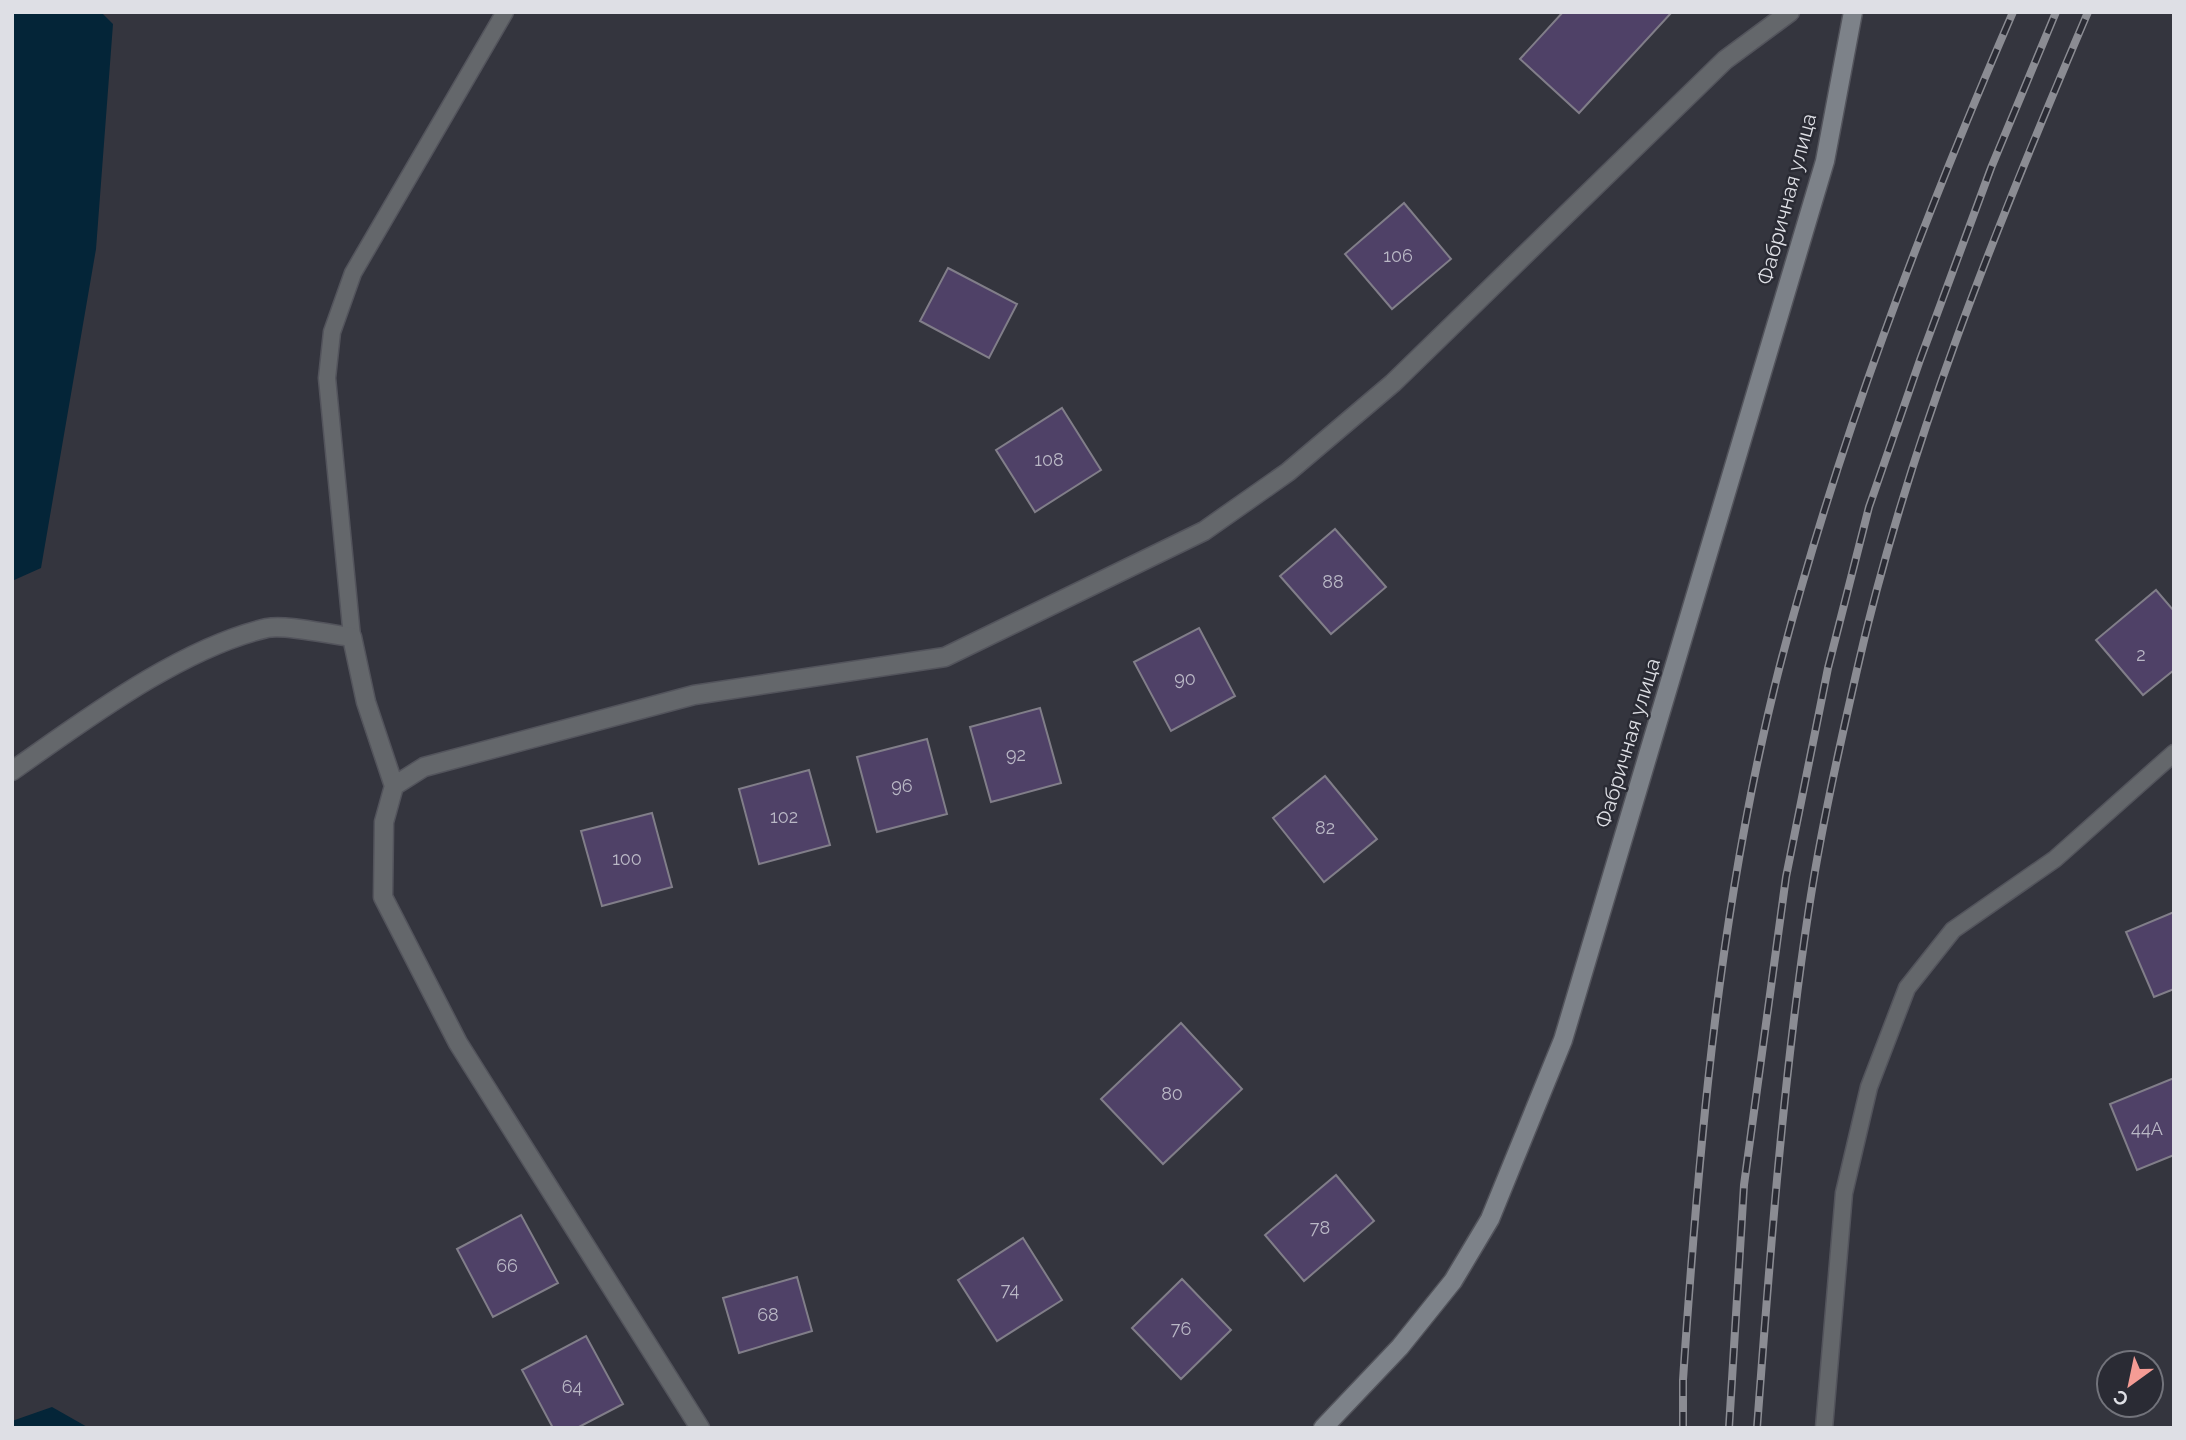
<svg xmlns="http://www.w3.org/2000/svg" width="2186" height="1440" font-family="Raleway,sans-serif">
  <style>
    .water { fill: #042538 }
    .building { fill: #4f4167; stroke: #817e89; stroke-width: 2 }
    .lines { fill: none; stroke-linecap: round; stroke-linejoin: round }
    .service-casing { stroke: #53545c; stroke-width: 19 }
    .minor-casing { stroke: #53545c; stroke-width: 21 }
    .secondary-casing { stroke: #53545c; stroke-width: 21 }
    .service { stroke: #64676b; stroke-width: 16 }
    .minor { stroke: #64676b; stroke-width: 18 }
    .secondary { stroke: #7d8289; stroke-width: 18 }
    .rail-casing { stroke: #8b8c93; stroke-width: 8 }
    .rail { stroke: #2a2b34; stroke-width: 5; stroke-dasharray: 16; stroke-linecap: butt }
    .labels { text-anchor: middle; stroke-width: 5; stroke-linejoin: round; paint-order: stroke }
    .number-label { font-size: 18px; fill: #bab8c6 }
    .street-label { font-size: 21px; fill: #dedfe5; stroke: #2a2b34 }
  </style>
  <rect width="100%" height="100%" fill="#34353e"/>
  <path class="water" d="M12 12H101L113 24 96 249 41 568 12 581Z
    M52 1407 89 1428H12V1421Z"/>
  <path class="building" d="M1563 12H1672L1579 113 1520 59Z
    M1404 203 1451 259 1392 309 1345 254Z
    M948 268 1017 304 989 358 920 321Z
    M1062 408 1101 470 1035 512 996 450Z
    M1335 529 1386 587 1331 634 1280 576Z
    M2156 590 2174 611V670L2143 695 2096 640Z
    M1199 628 1235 696 1171 731 1134 662Z
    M1040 708 1061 783 991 802 970 727Z
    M927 739 947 814 877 832 857 757Z
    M809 770 830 845 759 864 739 789Z
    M1325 776 1377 839 1324 882 1273 818Z
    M652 813 672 887 602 906 581 831Z
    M2174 912V989L2154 997 2126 932Z
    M1181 1023 1242 1089 1163 1164 1101 1099Z
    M2174 1078V1155L2137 1170 2110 1104Z
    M1336 1175 1374 1221 1304 1281 1265 1235Z
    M521 1215 558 1283 493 1317 457 1249Z
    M1023 1238 1062 1300 997 1341 958 1280Z
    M797 1277 812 1331 739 1353 723 1298Z
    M1182 1279 1231 1330 1181 1379 1132 1328Z
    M586 1336 623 1404 577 1428H553L522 1370Z"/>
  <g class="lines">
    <g class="service-casing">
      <path id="service" d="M352 637 327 378 332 332 353 273 505 12
        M1824 1428 1844 1193 1869 1087 1907 988 1953 930 2055 859 2174 753"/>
    </g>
    <g class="minor-casing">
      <path id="minor" d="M12 771C85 720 180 648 267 628 287 624 330 635 352 637L366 702 394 786
        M700 1428 458 1043 383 897 384 822 394 786 424 767 694 695 945 657 1204 531 1288 472 1393 383 1725 60 1790 12"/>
    </g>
    <g class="secondary-casing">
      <path id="secondary" d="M1323 1428 1400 1347 1453 1281 1490 1219 1563 1040 1825 161 1853 12"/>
    </g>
    <use href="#service" class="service"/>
    <use href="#minor" class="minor"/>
    <use href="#secondary" class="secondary"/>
    <g class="rail-casing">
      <path id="rail" d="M1683 1428V1380C1699 1141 1720 902 1779 669 1837 444 1921 225 2013 12
        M1729 1428 1744 1185 1786 877 1828 668 1869 507 1920 360 1991 168 2056 12
        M1757 1428C1770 1254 1783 1080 1809 908 1821 829 1839 749 1857 670 1908 444 1997 225 2088 12"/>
    </g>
    <use href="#rail" class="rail"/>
  </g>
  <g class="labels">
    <g class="number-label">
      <text x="1398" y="262">106</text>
      <text x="1049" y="466">108</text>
      <text x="1333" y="588">88</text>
      <text x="2141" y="661">2</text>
      <text x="1185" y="685">90</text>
      <text x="1016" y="761">92</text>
      <text x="902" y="792">96</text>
      <text x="784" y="823">102</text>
      <text x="1325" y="834">82</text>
      <text x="627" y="865">100</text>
      <text x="1172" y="1100">80</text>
      <text x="2147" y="1135">44А</text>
      <text x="1320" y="1234">78</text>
      <text x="507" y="1272">66</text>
      <text x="1010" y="1296">74</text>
      <text x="768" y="1321">68</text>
      <text x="1181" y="1335">76</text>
      <text x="572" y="1393">64</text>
    </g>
    <g class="street-label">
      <text transform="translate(1787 199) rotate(-75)" y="7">Фабричная улица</text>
      <text transform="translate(1628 743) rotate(-73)" y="7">Фабричная улица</text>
    </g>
  </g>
  <rect width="2186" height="1440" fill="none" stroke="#dedfe5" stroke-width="28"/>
  <g transform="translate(2130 1384) rotate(213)"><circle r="33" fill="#2a2b34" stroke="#72737b" stroke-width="2"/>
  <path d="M0-5L12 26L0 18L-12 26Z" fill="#f59c95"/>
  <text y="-10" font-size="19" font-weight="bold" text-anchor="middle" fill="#dedfe5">С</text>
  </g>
</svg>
